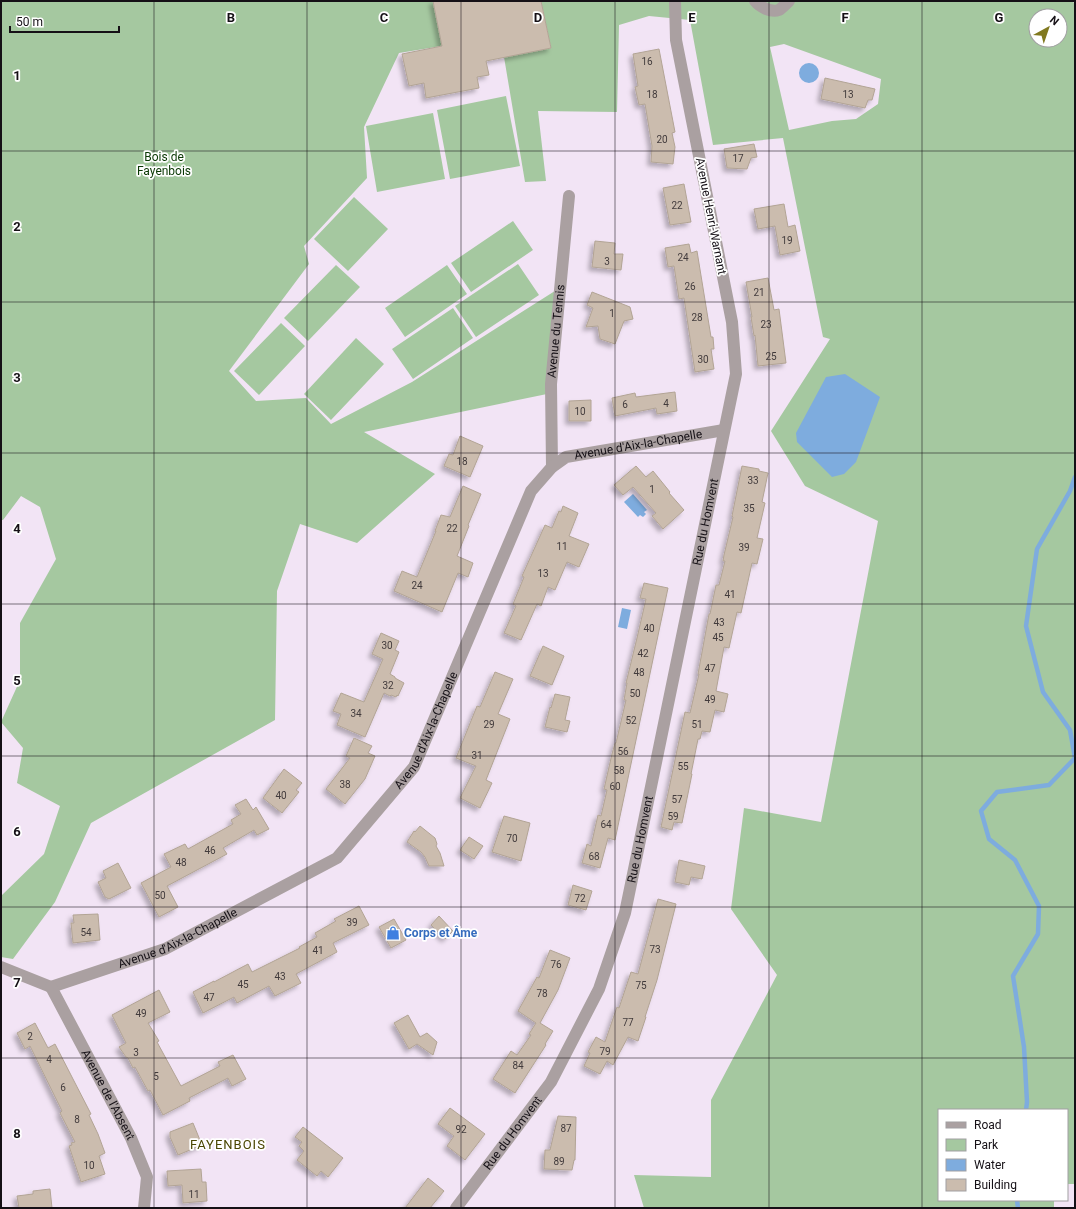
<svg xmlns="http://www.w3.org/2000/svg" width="1076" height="1209" font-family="Roboto,sans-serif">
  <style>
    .green { fill: #a5c8a0; fill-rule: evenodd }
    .water { fill: #7eacde }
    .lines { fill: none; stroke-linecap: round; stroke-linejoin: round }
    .stream { stroke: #7eacde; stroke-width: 4.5 }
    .building { fill: #cbbcae; stroke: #b2a495; filter: url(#shadow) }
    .minor { stroke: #aaa0a1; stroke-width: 12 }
    .grid { fill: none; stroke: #151016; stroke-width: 1; stroke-opacity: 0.55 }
    .labels { text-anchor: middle; stroke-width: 3.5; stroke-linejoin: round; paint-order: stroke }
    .number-label { font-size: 10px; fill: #423b3c }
    .park-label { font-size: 12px; fill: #083702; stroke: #fff }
    .street-label { font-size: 12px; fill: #151016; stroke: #fff }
    .shop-label { font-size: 12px; font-weight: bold; fill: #366cbe; stroke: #fff; text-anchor: start }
    .neighbourhood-label { font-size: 13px; letter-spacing: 1px; fill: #4a4502; stroke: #fff }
    .grid-label { font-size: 13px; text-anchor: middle; font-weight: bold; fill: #151016; stroke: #fff; stroke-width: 3.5; stroke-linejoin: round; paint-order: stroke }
  </style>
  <defs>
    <filter id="shadow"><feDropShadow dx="-3.5" dy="3.5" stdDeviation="2" flood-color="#0004"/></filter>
  </defs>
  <rect width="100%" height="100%" fill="#f2e4f5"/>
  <path class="green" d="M1 1H433L442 46 399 53 364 127 367 178 304 246 309 264 229 371 256 401 306 398 331 424 412 382 558 289 547 394 364 432 435 474 357 543 300 524 277 591 275 720 91 823 55 902 13 959 1 957V896L44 854 60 806 17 783 23 748 1 722 20 680V623L56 559 40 507 21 496 3 520H1Z
    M541 1H1070L1075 3V1184H1067V1110H939V1200H1054V1208H644L634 1175 711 1177V1100L777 975 731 909 744 808 821 822 878 521 805 486 771 431 830 339 823 337 783 138 713 145 690 20 649 16 619 25 617 112 538 111 546 181 525 182 504 57 551 48ZM1036 16H1060V40H1036ZM784 44 881 79 878 104 856 119 832 121 789 130 770 47Z
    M506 96 520 166 450 179 437 110Z
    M433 113 445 179 377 192 366 126Z
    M354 197 388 229 348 271 314 239Z
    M513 221 533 250 471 292 451 263Z
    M518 264 539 295 476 337 455 306Z
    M336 265 360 287 308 341 284 318Z
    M447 265 467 294 405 337 385 308Z
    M453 308 473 338 413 379 392 349Z
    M281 323 305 346 259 395 234 371Z
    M356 338 384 364 331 420 304 394Z"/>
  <path class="water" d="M799 73a10 10 0 1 1 20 0a10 10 0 1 1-20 0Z
    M845 374 880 397 856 462 844 474 832 477 797 442 796 433 826 377Z
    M633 494 647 510 644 512 646 514 643 517 640 515 638 517 624 502Z
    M622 608 631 610 627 629 618 627Z"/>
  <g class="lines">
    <path class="stream" d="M1026 1110 1027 1102 1024 1047 1013 976 1038 934 1039 906 1015 860 989 839 981 811 997 792 1049 785 1075 758 1070 730 1043 692 1026 626 1037 549 1070 491 1075 477
      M1017 1200 1018 1208"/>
  </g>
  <path class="building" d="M433 1H541L551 48 486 61 489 75 477 77 479 88 426 98 424 83 409 86 402 54 442 46Z
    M659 49 675 132 672 133 675 147 673 164 651 162 652 146 645 104 639 105 635 87 638 86 633 54Z
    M825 78 875 89 872 100H868L865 108 821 99Z
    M754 144 757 157 751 158 747 169 727 168 724 149Z
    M684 184 691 222 670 225 663 188Z
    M784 204 788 227 795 225 800 251 780 255 775 226 758 229 754 209Z
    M595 241 615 243 614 254H623L621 270 592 267Z
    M689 244 691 253 697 251 711 337H713L714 349H711L714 369 695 372 684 298 679 299 674 266 668 267 665 248Z
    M768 278 774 310 779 309 786 363 758 366 755 335 754 336 751 317H752L746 282Z
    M592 292 630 307 633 319 624 321 615 344 600 339 598 326 586 327 593 308 587 305Z
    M675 392 677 411 657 414 656 408 615 416 612 398 635 393 636 397Z
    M591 400V421H569V401Z
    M460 436 483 446 470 477 444 466 449 454 453 455Z
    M636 466 646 477 653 471 670 492 669 493 684 510 663 529 652 516 656 513 633 487 623 495 614 485Z
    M742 466 759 469V471L768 473 762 502 765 503 757 538 763 539 757 564 752 563 741 613 737 612 729 648 724 647 716 691 728 694 724 712 715 710 710 732 702 731 700 739H698L691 774H692L682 823 674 822 672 830 661 827 685 712 690 713 699 674H698L709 614H710L716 585H719L725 561H723L724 555 733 517 732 516Z
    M463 486 481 494 468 525 469 526 457 556 473 563 468 577 458 573 442 612 394 591 402 571 417 577 436 531H435L441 515 450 517Z
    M563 506 578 513 569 536 589 544 579 567 567 562 555 590 548 587 541 606 537 604 521 640 504 633 516 606 513 604 524 577 522 576 545 525 552 528 559 511 561 512Z
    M644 583 668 588 615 840 608 838 600 868 582 863 587 844 591 846 598 815 601 816 607 790 604 789 612 754 615 743H616L626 700H624L627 683H626L637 638 646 599 640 598Z
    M381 633 399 641 395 650 399 652 390 674 395 677V678L404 683 398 696 397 695 396 697 391 695 390 696 384 693 365 737 337 725 341 714 333 711 341 693 364 702 383 659 372 654Z
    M543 646 564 656 552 685 530 676Z
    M495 672 513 679 498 714 510 719 486 780 492 783 480 808 460 798 476 766 456 758 477 706 480 707Z
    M555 694 570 697 565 720 570 721 567 732 545 727 550 707 551 708Z
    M354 738 372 746 368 753 375 756 365 779 345 804 326 789 350 758 346 756Z
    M284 769 302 783 296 790 299 792 282 813 263 798Z
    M246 799 253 810 256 807 269 829 257 835 254 830 223 848 227 854 167 886 178 907 159 917 141 883 171 867 164 854 185 844 188 849 233 824 231 820 241 814 235 805Z
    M504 816 530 823 521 861 492 852Z
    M420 826 435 838 437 844 436 846 440 853 444 866H429L425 857 421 852 407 842 414 831 415 832Z
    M469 837 483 846 474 859 460 850Z
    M679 860 705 866 702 879 691 877 689 885 675 882Z
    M118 863 131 888 109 899 105 897 98 882 106 878 103 871Z
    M573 885 592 891 586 910 568 905Z
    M658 899 676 904 657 980 645 1017H646L638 1041 628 1037 613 1065 607 1061 600 1074 584 1066 590 1053 588 1052 596 1037 605 1042 617 1007 619 1008 631 972 638 974Z
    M359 906 369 925 333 943 337 952 296 974 301 983 275 996 269 986 237 1003 234 997 203 1013 193 992 214 981V982L248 964 252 972 300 948 299 947 317 937 315 933 336 921 334 919Z
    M98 914 100 940 73 943 71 923H74L73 915Z
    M439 916 453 931 445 939 431 925Z
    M394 919 406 940 391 948 379 927Z
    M550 950 570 958 558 990 540 1023 553 1031 545 1044 546 1045 515 1093 493 1079 511 1051 517 1055 531 1035 529 1034 536 1023 518 1011 537 977 539 978Z
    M159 990 170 1012 148 1023 159 1041 157 1042 181 1086 220 1066 218 1062 233 1055 246 1079 232 1086 228 1078 189 1098 190 1101 163 1115 150 1090 148 1091 135 1067 133 1068 128 1058 126 1057 119 1047 126 1043 112 1015Z
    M408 1015 420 1037 427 1033 437 1042 433 1055 417 1044 409 1049 394 1023Z
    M35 1023 48 1048 55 1044 91 1114 89 1115 98 1134 105 1153 99 1156 105 1174 81 1182 69 1146 72 1145 71 1143 75 1142 60 1113 62 1111 30 1046 25 1049 17 1033Z
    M450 1108 485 1134 465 1160 447 1146 454 1136 438 1124Z
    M558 1116 576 1117 575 1160H574L572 1170 544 1169 545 1150H550Z
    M193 1123 202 1145 178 1155 170 1137V1132Z
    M303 1127 343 1158 328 1177 321 1171 317 1176 297 1160 304 1151 299 1146 302 1142 295 1137Z
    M201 1169 202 1182H206L207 1201 183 1203 182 1185 168 1186 167 1171Z
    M428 1178 444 1191 430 1208H405Z
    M50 1189 52 1208H19L17 1196 33 1194V1191Z"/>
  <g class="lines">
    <g class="minor">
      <path d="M755 1C760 7 771 13 779 10 782 8 786 4 789 1"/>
      <path id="s1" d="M552 467 551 384 569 196"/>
      <path d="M1 967 51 987"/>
      <path id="s2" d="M51 987 165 949 337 858 414 767 531 491 552 467 566 457 724 430"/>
      <path id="s3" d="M51 987 131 1138 147 1177 144 1208"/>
      <path id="s4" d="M456 1208 551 1082 599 989 625 913 736 374 732 322 676 40 675 1"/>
    </g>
  </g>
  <path class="grid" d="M154 1V1208M307 1V1208M461 1V1208M615 1V1208M769 1V1208M922 1V1208M1 151H1075M1 302H1075M1 453H1075M1 604H1075M1 756H1075M1 907H1075M1 1058H1075"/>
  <defs>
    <g id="shop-bare" transform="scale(1.08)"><path d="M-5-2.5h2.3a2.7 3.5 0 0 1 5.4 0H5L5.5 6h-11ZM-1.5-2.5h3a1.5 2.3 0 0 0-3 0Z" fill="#3f7fe0" stroke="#fff" stroke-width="2.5" paint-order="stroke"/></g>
  </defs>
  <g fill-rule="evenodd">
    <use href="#shop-bare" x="393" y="933"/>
  </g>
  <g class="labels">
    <g class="number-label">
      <text x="647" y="65">16</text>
      <text x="652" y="98">18</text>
      <text x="848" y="98">13</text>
      <text x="662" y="143">20</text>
      <text x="738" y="162">17</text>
      <text x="677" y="209">22</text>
      <text x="787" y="244">19</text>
      <text x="683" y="261">24</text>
      <text x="607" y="265">3</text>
      <text x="690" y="290">26</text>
      <text x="759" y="296">21</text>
      <text x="612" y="317">1</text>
      <text x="697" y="321">28</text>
      <text x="766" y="328">23</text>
      <text x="771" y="360">25</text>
      <text x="703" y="363">30</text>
      <text x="666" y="407">4</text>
      <text x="625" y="408">6</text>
      <text x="580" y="415">10</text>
      <text x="462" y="465">18</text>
      <text x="753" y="484">33</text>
      <text x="652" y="493">1</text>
      <text x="749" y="512">35</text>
      <text x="452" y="532">22</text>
      <text x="562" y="550">11</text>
      <text x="744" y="551">39</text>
      <text x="543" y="577">13</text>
      <text x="417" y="589">24</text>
      <text x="730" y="598">41</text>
      <text x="719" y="626">43</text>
      <text x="649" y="632">40</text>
      <text x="718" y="641">45</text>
      <text x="387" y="649">30</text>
      <text x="643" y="657">42</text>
      <text x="710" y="672">47</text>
      <text x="639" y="676">48</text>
      <text x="388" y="689">32</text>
      <text x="635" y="697">50</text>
      <text x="710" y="703">49</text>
      <text x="356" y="717">34</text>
      <text x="631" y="724">52</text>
      <text x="489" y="728">29</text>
      <text x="697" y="728">51</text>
      <text x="623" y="755">56</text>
      <text x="477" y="759">31</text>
      <text x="683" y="770">55</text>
      <text x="619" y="774">58</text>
      <text x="345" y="788">38</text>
      <text x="615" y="790">60</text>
      <text x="281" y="799">40</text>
      <text x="677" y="803">57</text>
      <text x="673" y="820">59</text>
      <text x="606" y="828">64</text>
      <text x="512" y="842">70</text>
      <text x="210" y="854">46</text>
      <text x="594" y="860">68</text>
      <text x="181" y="866">48</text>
      <text x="160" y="899">50</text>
      <text x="580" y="902">72</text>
      <text x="352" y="926">39</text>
      <text x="86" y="936">54</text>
      <text x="655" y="953">73</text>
      <text x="318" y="954">41</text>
      <text x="556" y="968">76</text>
      <text x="280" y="980">43</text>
      <text x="243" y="988">45</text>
      <text x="641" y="989">75</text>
      <text x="542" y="997">78</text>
      <text x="209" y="1001">47</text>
      <text x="141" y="1017">49</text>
      <text x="628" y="1026">77</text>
      <text x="30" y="1040">2</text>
      <text x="605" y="1055">79</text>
      <text x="136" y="1056">3</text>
      <text x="49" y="1063">4</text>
      <text x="518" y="1069">84</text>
      <text x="156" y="1080">5</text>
      <text x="63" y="1091">6</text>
      <text x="77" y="1123">8</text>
      <text x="566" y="1132">87</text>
      <text x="461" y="1133">92</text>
      <text x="559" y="1165">89</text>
      <text x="89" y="1169">10</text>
      <text x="194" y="1198">11</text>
    </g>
    <g class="park-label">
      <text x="164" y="161">Bois de<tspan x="164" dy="14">Fayenbois</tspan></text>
    </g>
    <g class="street-label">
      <text transform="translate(711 216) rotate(79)" y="4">Avenue Henri-Warnant</text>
      <text dy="4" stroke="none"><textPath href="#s1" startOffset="136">Avenue du Tennis</textPath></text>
      <text dy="4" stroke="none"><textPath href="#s2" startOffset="856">Avenue d'Aix-la-Chapelle</textPath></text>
      <text dy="4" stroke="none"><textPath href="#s4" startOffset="742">Rue du Homvent</textPath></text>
      <text dy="4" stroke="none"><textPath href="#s2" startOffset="472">Avenue d'Aix-la-Chapelle</textPath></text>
      <text dy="4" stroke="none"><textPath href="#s4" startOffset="418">Rue du Homvent</textPath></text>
      <text dy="4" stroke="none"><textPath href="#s2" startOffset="136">Avenue d'Aix-la-Chapelle</textPath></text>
      <text dy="4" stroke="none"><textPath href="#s3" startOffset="122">Avenue de l'Absent</textPath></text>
      <text dy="4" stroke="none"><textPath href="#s4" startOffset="94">Rue du Homvent</textPath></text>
    </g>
    <g class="shop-label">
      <text x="404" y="937">Corps et Âme</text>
    </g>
    <g class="neighbourhood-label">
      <text x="228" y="1149">FAYENBOIS</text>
    </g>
  </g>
  <g class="grid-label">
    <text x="231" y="22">B</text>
    <text x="384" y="22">C</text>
    <text x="538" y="22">D</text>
    <text x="692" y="22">E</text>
    <text x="845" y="22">F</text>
    <text x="999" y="22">G</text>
    <text x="17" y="80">1</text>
    <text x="17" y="231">2</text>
    <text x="17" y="382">3</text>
    <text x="17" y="533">4</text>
    <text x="17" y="685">5</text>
    <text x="17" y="836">6</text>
    <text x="17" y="987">7</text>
    <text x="17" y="1138">8</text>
  </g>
  <rect width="1076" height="1209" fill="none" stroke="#151016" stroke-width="4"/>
  <rect x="938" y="1109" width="130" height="92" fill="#ffffff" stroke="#a19fa2"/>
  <rect x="946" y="1122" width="20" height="6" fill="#aaa0a1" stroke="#a19fa2"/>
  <text x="974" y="1129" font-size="12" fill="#151016">Road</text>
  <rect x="946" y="1139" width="20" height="12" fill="#a5c8a0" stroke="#a19fa2"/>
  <text x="974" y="1149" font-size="12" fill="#151016">Park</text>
  <rect x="946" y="1159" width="20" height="12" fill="#7eacde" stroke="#a19fa2"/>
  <text x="974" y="1169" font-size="12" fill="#151016">Water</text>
  <rect x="946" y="1179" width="20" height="12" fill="#cbbcae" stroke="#a19fa2"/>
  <text x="974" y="1189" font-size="12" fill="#151016">Building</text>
  <g transform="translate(1048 28) rotate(40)"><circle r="19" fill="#ffffff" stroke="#a19fa2"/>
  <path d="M0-3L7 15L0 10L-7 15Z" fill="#81791f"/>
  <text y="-6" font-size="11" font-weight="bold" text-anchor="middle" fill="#151016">N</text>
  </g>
  <path d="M10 26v6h109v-6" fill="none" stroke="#151016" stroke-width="2"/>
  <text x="16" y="26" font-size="12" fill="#151016" stroke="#ffffff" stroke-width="3" paint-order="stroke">50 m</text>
</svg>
